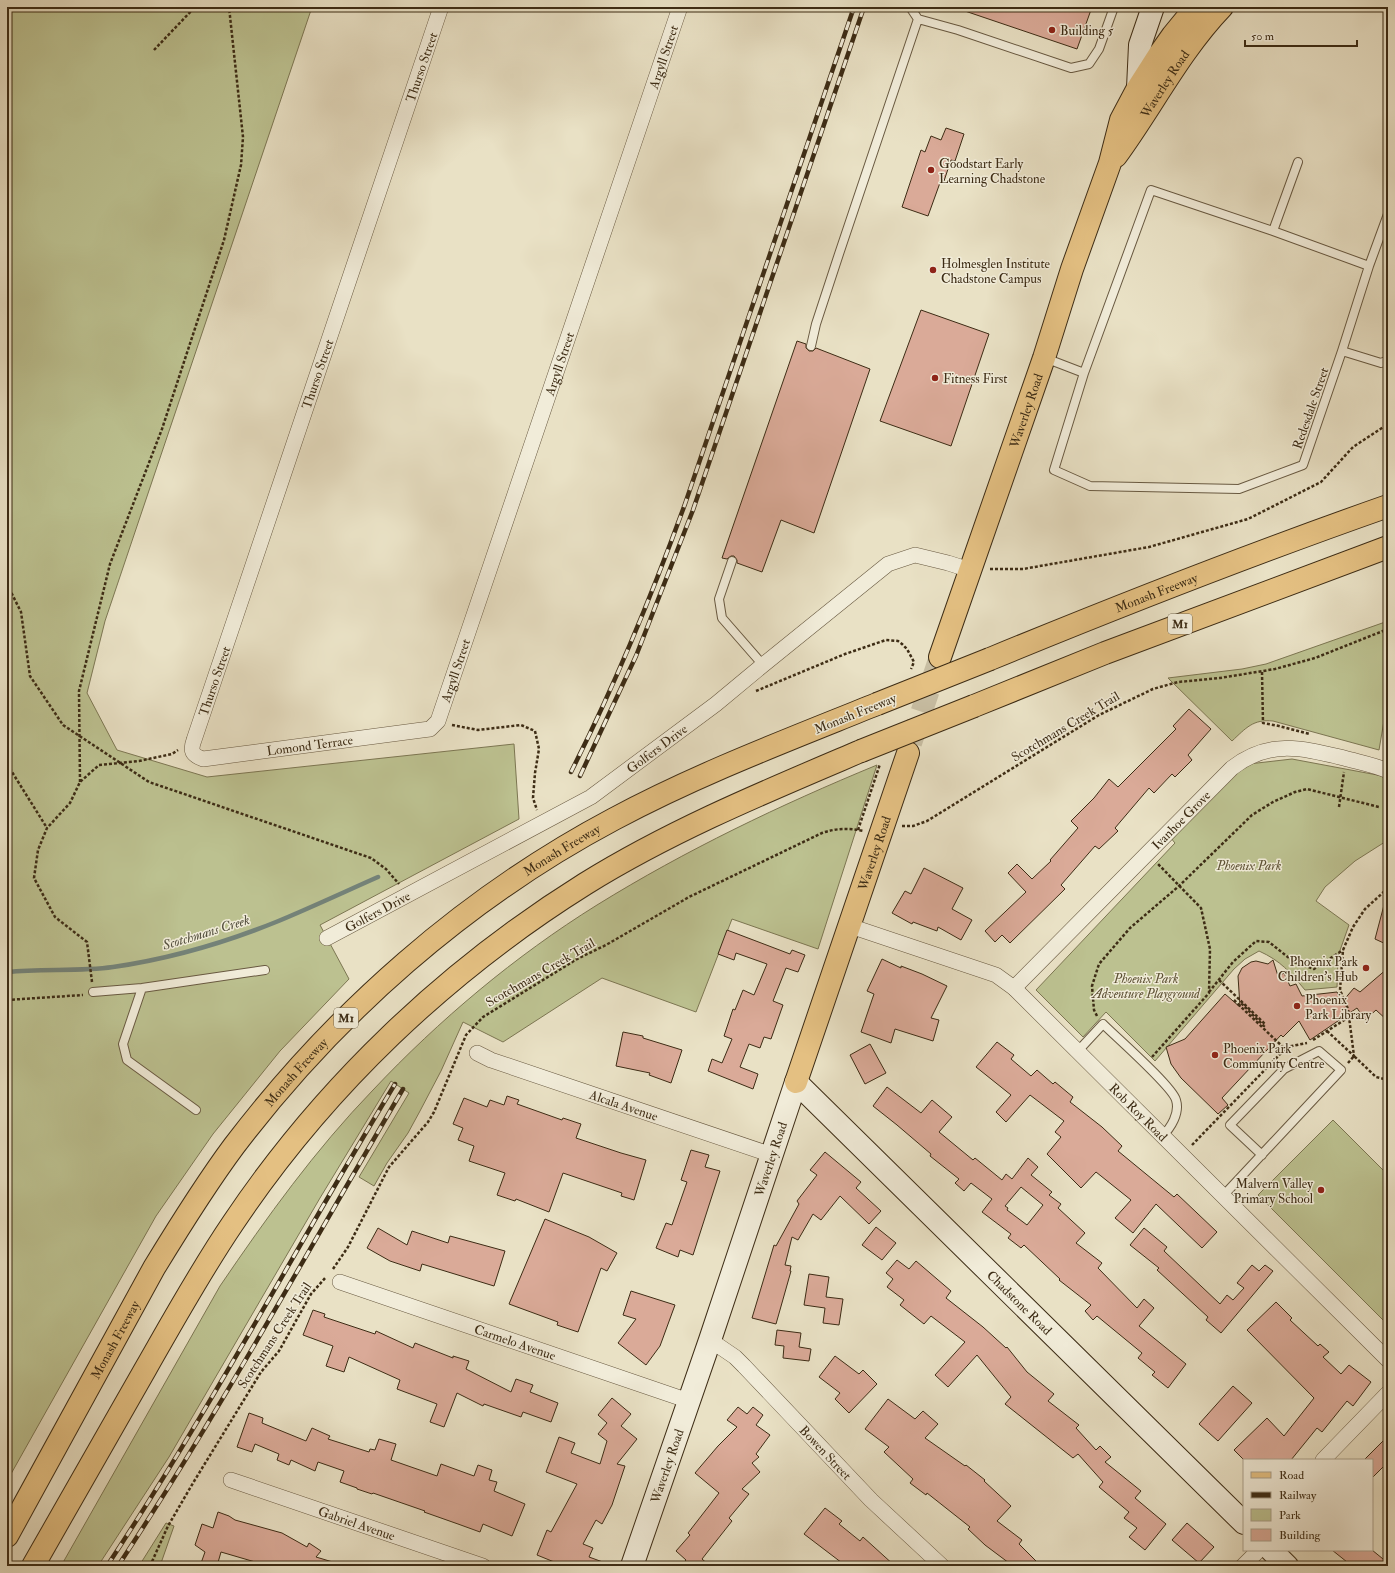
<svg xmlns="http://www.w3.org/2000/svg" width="1395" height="1573" font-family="'IM FELL Double Pica',serif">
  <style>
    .green { fill: #bcc190; stroke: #7c7652 }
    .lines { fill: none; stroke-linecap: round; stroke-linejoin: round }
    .stream { stroke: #748278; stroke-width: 4.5 }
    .building { fill: #daaa98; stroke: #3d2c15; fill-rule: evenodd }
    .primary-tunnel { stroke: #c7bda2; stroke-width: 22; stroke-dasharray: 22 11; stroke-linecap: butt }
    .lane-casing { stroke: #685941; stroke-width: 10 }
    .street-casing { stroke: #685941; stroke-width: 16 }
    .secondary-casing { stroke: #3d2c15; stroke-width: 24 }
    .primary-casing { stroke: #3d2c15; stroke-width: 24 }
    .highway-casing { stroke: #3d2c15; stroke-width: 24 }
    .path { stroke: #3d2c15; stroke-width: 2.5; stroke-dasharray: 3 2; stroke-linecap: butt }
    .lane { stroke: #f1ecd9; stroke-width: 8 }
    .street { stroke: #f1ecd9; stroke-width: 15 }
    .secondary { stroke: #f1ecd9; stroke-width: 22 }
    .primary { stroke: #e4c082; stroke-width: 22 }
    .highway { stroke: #e4c082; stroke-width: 22 }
    .rail-casing { stroke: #3d2c15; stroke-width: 4.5 }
    .rail { stroke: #f1ecd9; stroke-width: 3; stroke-dasharray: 9; stroke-linecap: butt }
    .highway-bridge-casing { stroke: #3d2c15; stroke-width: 24; stroke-linecap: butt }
    .highway-bridge { stroke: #e4c082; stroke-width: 22 }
    .poi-dot { fill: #8f2418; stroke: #f1ecd9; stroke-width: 1.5 }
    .labels { text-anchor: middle; stroke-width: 3; stroke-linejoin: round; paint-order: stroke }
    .shield { fill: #f1ecd9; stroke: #736650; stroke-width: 1 }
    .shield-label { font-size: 12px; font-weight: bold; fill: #3d2c15 }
    .poi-label { font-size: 13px; fill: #3d2c15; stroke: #f1ecd9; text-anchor: start }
    .street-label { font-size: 13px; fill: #3d2c15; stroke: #f1ecd9 }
    .park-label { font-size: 13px; font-style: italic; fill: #5d5134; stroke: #f1ecd9 }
    .water-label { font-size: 14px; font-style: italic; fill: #54503e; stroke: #f1ecd9 }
  </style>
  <rect width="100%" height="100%" fill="#e9e1c5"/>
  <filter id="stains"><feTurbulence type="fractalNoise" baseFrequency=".005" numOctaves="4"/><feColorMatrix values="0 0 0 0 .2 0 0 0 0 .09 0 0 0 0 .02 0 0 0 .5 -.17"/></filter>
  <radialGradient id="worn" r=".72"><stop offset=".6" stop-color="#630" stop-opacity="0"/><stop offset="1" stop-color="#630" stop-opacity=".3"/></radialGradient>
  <path class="green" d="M7 7H312L105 621 87 693 117 750 207 777 514 744 519 819 320 925 349 979 280 1051 213 1134 156 1216 7 1481Z
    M1388 621V697L1379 750 1273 721C1253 719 1246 728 1232 741L1168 678 1242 669 1266 664Z
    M1292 759 1388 777V840L1355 861 1325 887 1316 901 1349 925 1338 956 1337 987 1305 990C1290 972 1281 961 1259 951L1245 959 1234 969 1155 1061 1106 1012 1083 1037 1036 990 1175 843 1170 837 1240 765Z
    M877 765 818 949 732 919 696 1012 602 978 503 1042 463 1022 441 1071 420 1111 408 1133 387 1163 374 1186 359 1177 409 1093 391 1081 320 1198 169 1457 98 1566H61L220 1286C267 1217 315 1150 373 1090 439 1020 515 956 597 905 686 850 780 805 877 765Z
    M1333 1120 1388 1175V1325L1258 1195Z
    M166 1523 174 1526 160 1566H139Z"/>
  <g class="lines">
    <path class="stream" d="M7 972C42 968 78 972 113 967 169 959 224 943 276 922 310 908 344 892 378 877"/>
  </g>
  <path class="building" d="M959 7H1092L1077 49 959 9Z
    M946 128 964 134 955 161 951 160 944 181 941 180 928 216 902 207 921 150 925 152 931 136 941 140Z
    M921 310 989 334 951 446 880 421Z
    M797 341 806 344V348L809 351H813L816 348 870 369 814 533 781 520 762 572 737 563V560L734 556H731L727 559 722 558Z
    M1189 709 1211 729 1188 755 1192 760 1175 777 1172 774 1154 793 1149 788 1115 828 1118 831 1099 849 1095 846 1061 885 1065 889 1010 943 1002 935 995 942 985 931 1026 892 1008 873 1017 864 1032 879 1051 861 1050 860 1078 828 1071 821 1094 798 1109 779 1118 787 1176 729 1173 726Z
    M924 868 963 888 952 909 972 920 961 940 938 927 937 931 913 922 912 924 892 913 905 891 911 894Z
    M1384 905H1388V945L1375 939Z
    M727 930 790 954 792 950 805 955 798 972 786 968 773 1001 783 1005 771 1039 764 1037 760 1048 749 1044 740 1067 758 1074 753 1089 708 1071 712 1059 722 1063 732 1039 724 1036 733 1009 735 1010 743 990 754 995 767 964 736 953 734 960 718 954Z
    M882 959 901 968V966L922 974 947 986 931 1018 939 1020 933 1041 895 1029 891 1043 861 1032 874 994 867 991Z
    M1273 960 1278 976 1284 973 1290 986 1296 984 1302 996 1337 992 1342 1002 1354 988 1360 992 1388 968V1021L1376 1010 1365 1020 1357 1008 1310 1040 1299 1021 1283 1037 1281 1035 1222 1098 1228 1105 1218 1114 1181 1078 1171 1064 1166 1047 1185 1039 1225 994 1240 1007 1238 976 1242 968 1251 962 1256 961 1268 964Z
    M623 1032 643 1036V1038L682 1050 671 1083 649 1075 650 1073 616 1066Z
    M997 1042 1014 1055 1011 1059 1031 1076 1037 1070 1053 1084 1055 1082 1073 1097 1070 1102 1102 1127 1122 1146 1118 1151 1174 1197 1177 1194 1217 1232 1202 1248 1156 1204 1133 1233 1115 1218 1131 1200 1096 1172 1081 1188 1047 1154 1061 1137 1055 1132 1064 1121 1030 1095 1006 1122 996 1112 1011 1095 976 1067Z
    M870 1044 886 1073 865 1084 850 1055Z
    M887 1087 921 1113 932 1100 952 1117 939 1132 973 1160 975 1158 1002 1180 1006 1174 1012 1179 1028 1158 1038 1167 1031 1175 1052 1192 1049 1195 1061 1204 1058 1208 1085 1233 1076 1243 1102 1263 1098 1268 1137 1308 1144 1299 1154 1308 1139 1326 1186 1364 1168 1388 1152 1375 1155 1372 1138 1358 1142 1353 1097 1316 1093 1320 1085 1311 1091 1305 1059 1280 1060 1279 1024 1245 1021 1248 1008 1238 1011 1234 982 1212 992 1199 971 1183 964 1191 955 1183 959 1179 930 1156 931 1154 897 1125 873 1106ZM1021 1187 1043 1205 1027 1225 1007 1210 1008 1208 1005 1206Z
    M507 1096 519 1100 517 1104 562 1120 563 1118 581 1124 576 1138 621 1153 646 1160 634 1200 621 1196 622 1193 563 1173 549 1212 516 1199 515 1201 497 1195 505 1173 469 1161 474 1146 458 1140 463 1128 453 1124 464 1098 487 1107 490 1100 504 1105Z
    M691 1150 709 1155 705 1167 720 1171 693 1255 680 1250 678 1257 656 1248 666 1223 672 1225 687 1182 681 1180Z
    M825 1152 861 1182 856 1188 881 1211 869 1224 840 1196 821 1220 813 1214 798 1240 792 1237 785 1265 791 1266 790 1271H791L776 1324 752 1318 774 1245 776 1246 799 1204 797 1201 817 1175 810 1170Z
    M545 1219 589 1237 617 1253 607 1271 601 1268 578 1332 557 1325 558 1322 509 1304Z
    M876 1227 896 1243 882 1260 862 1245Z
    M378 1228 407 1245 412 1231 448 1243 450 1236 505 1251 494 1286 422 1264 420 1271 390 1261 367 1248Z
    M1144 1228 1167 1247 1164 1251 1220 1304 1227 1295 1233 1300 1244 1288 1237 1283 1252 1265 1259 1271 1265 1265 1273 1271 1221 1333 1206 1320 1208 1317 1157 1270 1159 1268 1130 1245Z
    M897 1260 909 1269 916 1261 951 1291 946 1298 983 1327 1006 1348 1007 1347 1027 1372 1054 1394 1048 1401 1079 1425 1076 1428 1096 1450 1100 1446 1111 1457 1105 1462 1141 1491 1135 1498 1166 1524 1145 1550 1129 1537 1137 1528 1124 1518 1129 1512 1099 1487 1103 1482 1078 1454 1073 1458 1005 1404 1011 1397 977 1355 948 1387 935 1375 965 1342 931 1316 924 1324 900 1305 904 1300 887 1287 893 1279 886 1273Z
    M809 1274 829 1277 826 1297 843 1299 839 1325 823 1323 825 1308 804 1305Z
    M631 1291 675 1305 660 1346 646 1365 618 1343 636 1319 623 1315Z
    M1276 1302 1292 1318 1290 1320 1318 1346 1320 1344 1329 1352 1323 1357 1341 1374 1349 1365 1371 1382 1353 1406 1347 1401 1322 1432 1317 1428 1291 1460H1244L1234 1450 1267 1418 1284 1436 1314 1398 1247 1330Z
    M313 1310 325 1314 324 1317 375 1334 376 1331 413 1348 415 1343 453 1358V1356L469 1361 466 1369 511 1392 516 1379 533 1385 530 1392 558 1403 551 1422 523 1412 521 1417 484 1404 483 1406 457 1393 444 1427 430 1422 437 1404 397 1389 400 1380 349 1357 344 1372 326 1366 333 1346 303 1335Z
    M777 1330 801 1333 799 1347 811 1349 809 1361 783 1358 784 1346 775 1345Z
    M835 1356 859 1374 863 1370 877 1384 849 1413 835 1399 840 1393 819 1377Z
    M1233 1386 1252 1403 1218 1441 1199 1424Z
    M612 1398 631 1414 621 1426 637 1439 617 1464 625 1466 612 1505 602 1524 596 1520 583 1544 593 1548 589 1557 611 1565 610 1566H564L537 1555 547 1530 551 1532 577 1484 546 1472 559 1437 575 1443 571 1453 600 1464 607 1441 598 1434 607 1423 598 1415Z
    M888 1399 915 1419 923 1411 938 1424 925 1438 965 1466 966 1465 985 1480 984 1481 1011 1506 997 1521 1022 1540 1019 1544 1041 1566H1013L985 1545 968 1529 970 1527 927 1493 926 1495 910 1483 913 1479 884 1452 889 1447 865 1429Z
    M738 1407 747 1414 753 1407 763 1415 756 1425 770 1435 756 1454 759 1457 752 1463 760 1472 742 1489 749 1494 729 1518 732 1521 702 1559 710 1566H681L686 1560 676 1551 690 1535 688 1533 719 1493 695 1473 718 1446 737 1427 727 1420Z
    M249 1413 263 1418 262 1423 306 1441 312 1428 330 1436 328 1439 369 1452 370 1449 375 1450 379 1439 396 1444 391 1460 437 1476 441 1464 474 1476 478 1465 492 1470 489 1480 497 1482 494 1491 525 1504 512 1536 483 1524 480 1532 458 1524 424 1512 425 1511 373 1493 372 1494 357 1489V1488L340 1482 344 1471 318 1462 315 1471 291 1460 289 1465 277 1460 279 1454 255 1444 252 1452 237 1447Z
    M1388 1436V1462L1372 1478V1460H1364Z
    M825 1508 842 1521 839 1524 860 1541 863 1537 895 1566H846L804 1534Z
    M218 1512 229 1516 235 1520 282 1533 307 1547 309 1543 321 1551 316 1557 336 1563V1566H261L262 1564 221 1552 217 1566H200L205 1552 195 1545 202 1524 213 1528Z
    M1187 1523 1214 1547 1199 1563 1172 1540Z
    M1332 1550H1372L1388 1563V1566H1352Z"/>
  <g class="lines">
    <path class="primary-tunnel" d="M911 743 940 657"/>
    <g class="lane-casing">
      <path id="lane" d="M918 19 958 30 1071 68 1089 64 1099 49 1114 7
        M1151 190 1273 231 1369 266 1342 351 1303 465 1239 489 1090 486 1054 470 1084 373Z
        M1273 231 1298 162
        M1369 266 1388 214
        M811 346 816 324 839 254 918 19 910 7
        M1342 351 1381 363 1388 360
        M1045 358 1084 373
        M732 561 719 599 722 618 763 665
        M142 988 123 1044 127 1060 196 1110
        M93 992 142 988 265 970
        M1077 1052 1103 1024C1117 1038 1172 1086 1176 1100 1180 1113 1171 1128 1162 1136
        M1223 1196 1341 1070 1319 1051 1284 1069 1230 1125 1262 1155"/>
    </g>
    <g class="street-casing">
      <g id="street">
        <path id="s1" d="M441 7 194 740C190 751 192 755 203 759L422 730 430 729 438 721 680 7"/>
        <path id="s2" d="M850 926 996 975 1014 988 1388 1360"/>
        <path id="s3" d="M327 938 591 797 716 704 763 665 888 564 915 555 948 563 970 570"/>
        <path id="s4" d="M1014 988 1232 768C1269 739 1302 748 1344 758 1358 762 1375 765 1388 771"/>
        <path id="s5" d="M477 1053 491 1060 772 1155"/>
        <path id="s6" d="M340 1282 689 1401"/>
        <path id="s7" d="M710 1340 735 1357 744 1366 871 1500 942 1566"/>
        <path d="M1323 1460 1388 1393"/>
        <path id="s8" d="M231 1480 483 1566"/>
        <path d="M1243 1566 1259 1550"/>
      </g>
    </g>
    <g class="secondary-casing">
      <g id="secondary">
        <path d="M1138 88 1140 45 1153 7"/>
        <path d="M1271 1550 1287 1566"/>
        <path id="s9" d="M632 1566 710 1340 796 1082 1244 1523"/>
      </g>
    </g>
    <g class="primary-casing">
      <g id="primary">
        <path id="s10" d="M1116 156C1152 107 1179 52 1222 7"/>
        <path id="s11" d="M940 657 1044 358 1072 269 1110 163 1121 120 1138 88 1161 52 1173 35 1196 7"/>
        <path id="s12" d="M796 1082 908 753"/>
      </g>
    </g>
    <g class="highway-casing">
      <g id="highway">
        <path id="s13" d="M990 659C1121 605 1254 553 1388 506"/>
        <path d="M974 706 1105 653 1388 547"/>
        <path id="s14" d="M7 1536 154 1268C179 1227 205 1185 234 1146 335 1013 465 898 614 819 698 774 788 740 877 704"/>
        <path d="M33 1566C70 1500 109 1434 146 1368 174 1319 201 1270 233 1223 324 1087 446 971 585 884 672 830 767 791 861 751"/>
      </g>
    </g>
    <path class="path" d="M154 50 195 7
      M990 569H1023L1149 547 1248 519 1321 482 1353 447 1388 424
      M7 584 21 612 30 676 63 725 149 782 371 858 386 869 399 884
      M1262 672 1263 723 1279 726 1310 734
      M756 691 845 654 886 640 898 641 902 644 907 649 914 662 911 669
      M452 725 478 730 521 725 535 731 539 749 535 773 533 798 537 810
      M7 764 47 828
      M80 782 79 691 110 564 162 429 224 240 241 165 243 137 229 7
      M1339 807 1344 772
      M902 826H913L927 821 1099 715 1153 689 1178 682 1220 678 1275 669 1315 658 1388 629
      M858 830 880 764
      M1219 980 1265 1024 1264 1026 1241 1003 1239 1005 1285 1049
      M92 982 87 942 55 917 34 878 38 850 47 828 70 803 80 782 99 765 139 761 172 754 178 750
      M1209 992 1233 962 1256 941 1269 942 1294 962 1314 969 1343 950
      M7 1000 83 995
      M1234 1000 1239 1005
      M1097 1016 1094 1010 1092 986 1099 964 1130 928 1179 886 1252 815 1273 802 1295 792 1307 789 1379 807
      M1327 1031 1354 1056 1348 1009 1340 990 1343 950 1353 927 1365 909 1388 888
      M1313 1040 1349 1017
      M1152 1057 1209 993 1210 949 1201 908 1157 863
      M1348 1063 1354 1056 1376 1077 1388 1080
      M1192 1145 1287 1047 1307 1043
      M333 1269 348 1247 389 1167 428 1122 434 1112 466 1035 483 1017 577 959 606 945 689 897 822 833C836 828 849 828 864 831
      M150 1566 168 1526 193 1483 261 1372 279 1351 311 1294 326 1277"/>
    <use href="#lane" class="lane"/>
    <use href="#street" class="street"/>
    <use href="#secondary" class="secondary"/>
    <use href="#primary" class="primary"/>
    <use href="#highway" class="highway"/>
    <g class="rail-casing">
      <path id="rail" d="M571 772C615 685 652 595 685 504L854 7
        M580 776 636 656 693 510 864 7
        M107 1566C210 1410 298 1244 395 1084
        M118 1566C220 1411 309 1249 403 1089"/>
    </g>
    <use href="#rail" class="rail"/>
    <g class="highway-bridge-casing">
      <path id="highway-bridge" d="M877 704 990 659
        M861 751 974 706"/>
    </g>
    <use href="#highway-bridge" class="highway-bridge"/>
  </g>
  <g class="poi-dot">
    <circle cx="1052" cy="30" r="4"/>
    <circle cx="931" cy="170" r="4"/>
    <circle cx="933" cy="270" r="4"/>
    <circle cx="935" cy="378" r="4"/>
    <circle cx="1366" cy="968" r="4"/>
    <circle cx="1297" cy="1006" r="4"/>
    <circle cx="1215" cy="1055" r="4"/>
    <circle cx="1321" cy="1190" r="4"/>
  </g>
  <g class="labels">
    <g class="shield">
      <rect x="1168" y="614" width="24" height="20" rx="3"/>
      <rect x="334" y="1008" width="24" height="20" rx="3"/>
    </g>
    <g class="shield-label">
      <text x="1180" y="628">M1</text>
      <text x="346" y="1022">M1</text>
    </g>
    <g class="poi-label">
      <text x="1060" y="35">Building 5</text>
      <text x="939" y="168">Goodstart Early<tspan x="939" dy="15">Learning Chadstone</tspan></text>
      <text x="941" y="268">Holmesglen Institute<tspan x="941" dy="15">Chadstone Campus</tspan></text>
      <text x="943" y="383">Fitness First</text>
      <text x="1358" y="966" text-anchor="end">Phoenix Park<tspan x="1358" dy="15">Children's Hub</tspan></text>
      <text x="1305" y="1004">Phoenix<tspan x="1305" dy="15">Park Library</tspan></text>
      <text x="1223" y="1053">Phoenix Park<tspan x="1223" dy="15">Community Centre</tspan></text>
      <text x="1313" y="1188" text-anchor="end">Malvern Valley<tspan x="1313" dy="15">Primary School</tspan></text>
    </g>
    <g class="street-label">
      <text dy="5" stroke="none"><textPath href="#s1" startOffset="1740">Argyll Street</textPath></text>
      <text transform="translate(421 67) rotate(-71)" y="5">Thurso Street</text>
      <text dy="5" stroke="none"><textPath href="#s10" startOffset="87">Waverley Road</textPath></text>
      <text dy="5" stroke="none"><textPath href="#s1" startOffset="1416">Argyll Street</textPath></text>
      <text transform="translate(317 374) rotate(-71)" y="5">Thurso Street</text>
      <text transform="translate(1310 408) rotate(-71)" y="5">Redesdale Street</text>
      <text dy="5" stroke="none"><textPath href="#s11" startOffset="261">Waverley Road</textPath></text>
      <text dy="5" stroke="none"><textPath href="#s13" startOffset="179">Monash Freeway</textPath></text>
      <text dy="5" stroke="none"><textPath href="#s1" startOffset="1092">Argyll Street</textPath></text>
      <text transform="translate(214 681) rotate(-71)" y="5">Thurso Street</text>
      <text transform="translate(855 713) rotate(-22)" y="5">Monash Freeway</text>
      <text transform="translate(1065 726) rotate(-31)" y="5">Scotchmans Creek Trail</text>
      <text dy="5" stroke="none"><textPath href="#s1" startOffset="906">Lomond Terrace</textPath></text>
      <text dy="5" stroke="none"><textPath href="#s3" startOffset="381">Golfers Drive</textPath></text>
      <text dy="5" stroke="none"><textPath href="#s4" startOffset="237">Ivanhoe Grove</textPath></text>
      <text dy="5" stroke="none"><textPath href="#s14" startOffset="896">Monash Freeway</textPath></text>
      <text dy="5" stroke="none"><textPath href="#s12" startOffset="242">Waverley Road</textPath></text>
      <text dy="5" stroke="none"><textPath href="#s3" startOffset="57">Golfers Drive</textPath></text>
      <text transform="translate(540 972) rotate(-30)" y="5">Scotchmans Creek Trail</text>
      <text dy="5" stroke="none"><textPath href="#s14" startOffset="548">Monash Freeway</textPath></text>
      <text dy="5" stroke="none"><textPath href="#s5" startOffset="156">Alcala Avenue</textPath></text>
      <text dy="5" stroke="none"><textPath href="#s2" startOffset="352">Rob Roy Road</textPath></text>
      <text dy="5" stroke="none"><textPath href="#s9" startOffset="430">Waverley Road</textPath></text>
      <text dy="5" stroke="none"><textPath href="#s9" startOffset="825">Chadstone Road</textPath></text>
      <text transform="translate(274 1335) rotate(-57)" y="5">Scotchmans Creek Trail</text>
      <text dy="5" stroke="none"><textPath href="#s14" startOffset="224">Monash Freeway</textPath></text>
      <text dy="5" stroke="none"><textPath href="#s6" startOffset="185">Carmelo Avenue</textPath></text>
      <text dy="5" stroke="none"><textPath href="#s7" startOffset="162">Bowen Street</textPath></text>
      <text dy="5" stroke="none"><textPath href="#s9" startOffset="106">Waverley Road</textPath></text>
      <text dy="5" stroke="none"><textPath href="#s8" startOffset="133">Gabriel Avenue</textPath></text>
    </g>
    <g class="park-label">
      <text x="1249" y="870">Phoenix Park</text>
      <text x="1146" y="983">Phoenix Park<tspan x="1146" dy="15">Adventure Playground</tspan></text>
    </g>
    <g class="water-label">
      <text transform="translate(206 932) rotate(-17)" y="5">Scotchmans Creek</text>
    </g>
  </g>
  <rect width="1395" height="1573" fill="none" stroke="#e9e1c5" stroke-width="24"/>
  <rect x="8" y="8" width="1379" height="1557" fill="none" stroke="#3d2c15" stroke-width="2"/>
  <rect x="12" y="12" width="1371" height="1549" fill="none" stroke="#3d2c15"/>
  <rect x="1243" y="1459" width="130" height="92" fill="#f1ecd9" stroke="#a99f8b"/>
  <rect x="1251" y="1472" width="20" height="6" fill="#e4c082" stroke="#a99f8b"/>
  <text x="1279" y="1479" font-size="12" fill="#3d2c15">Road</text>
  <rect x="1251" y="1492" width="20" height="6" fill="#3d2c15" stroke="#a99f8b"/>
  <text x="1279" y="1499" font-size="12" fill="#3d2c15">Railway</text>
  <rect x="1251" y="1509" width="20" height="12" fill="#bcc190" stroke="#a99f8b"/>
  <text x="1279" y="1519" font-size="12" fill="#3d2c15">Park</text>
  <rect x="1251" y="1529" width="20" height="12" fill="#daaa98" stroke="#a99f8b"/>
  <text x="1279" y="1539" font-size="12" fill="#3d2c15">Building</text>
  <path d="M1245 40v6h112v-6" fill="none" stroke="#3d2c15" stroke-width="2"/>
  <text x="1251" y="40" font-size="12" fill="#3d2c15" stroke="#f1ecd9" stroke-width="3" paint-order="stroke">50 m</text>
  <rect width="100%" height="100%" filter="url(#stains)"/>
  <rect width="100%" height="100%" fill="url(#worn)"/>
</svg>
